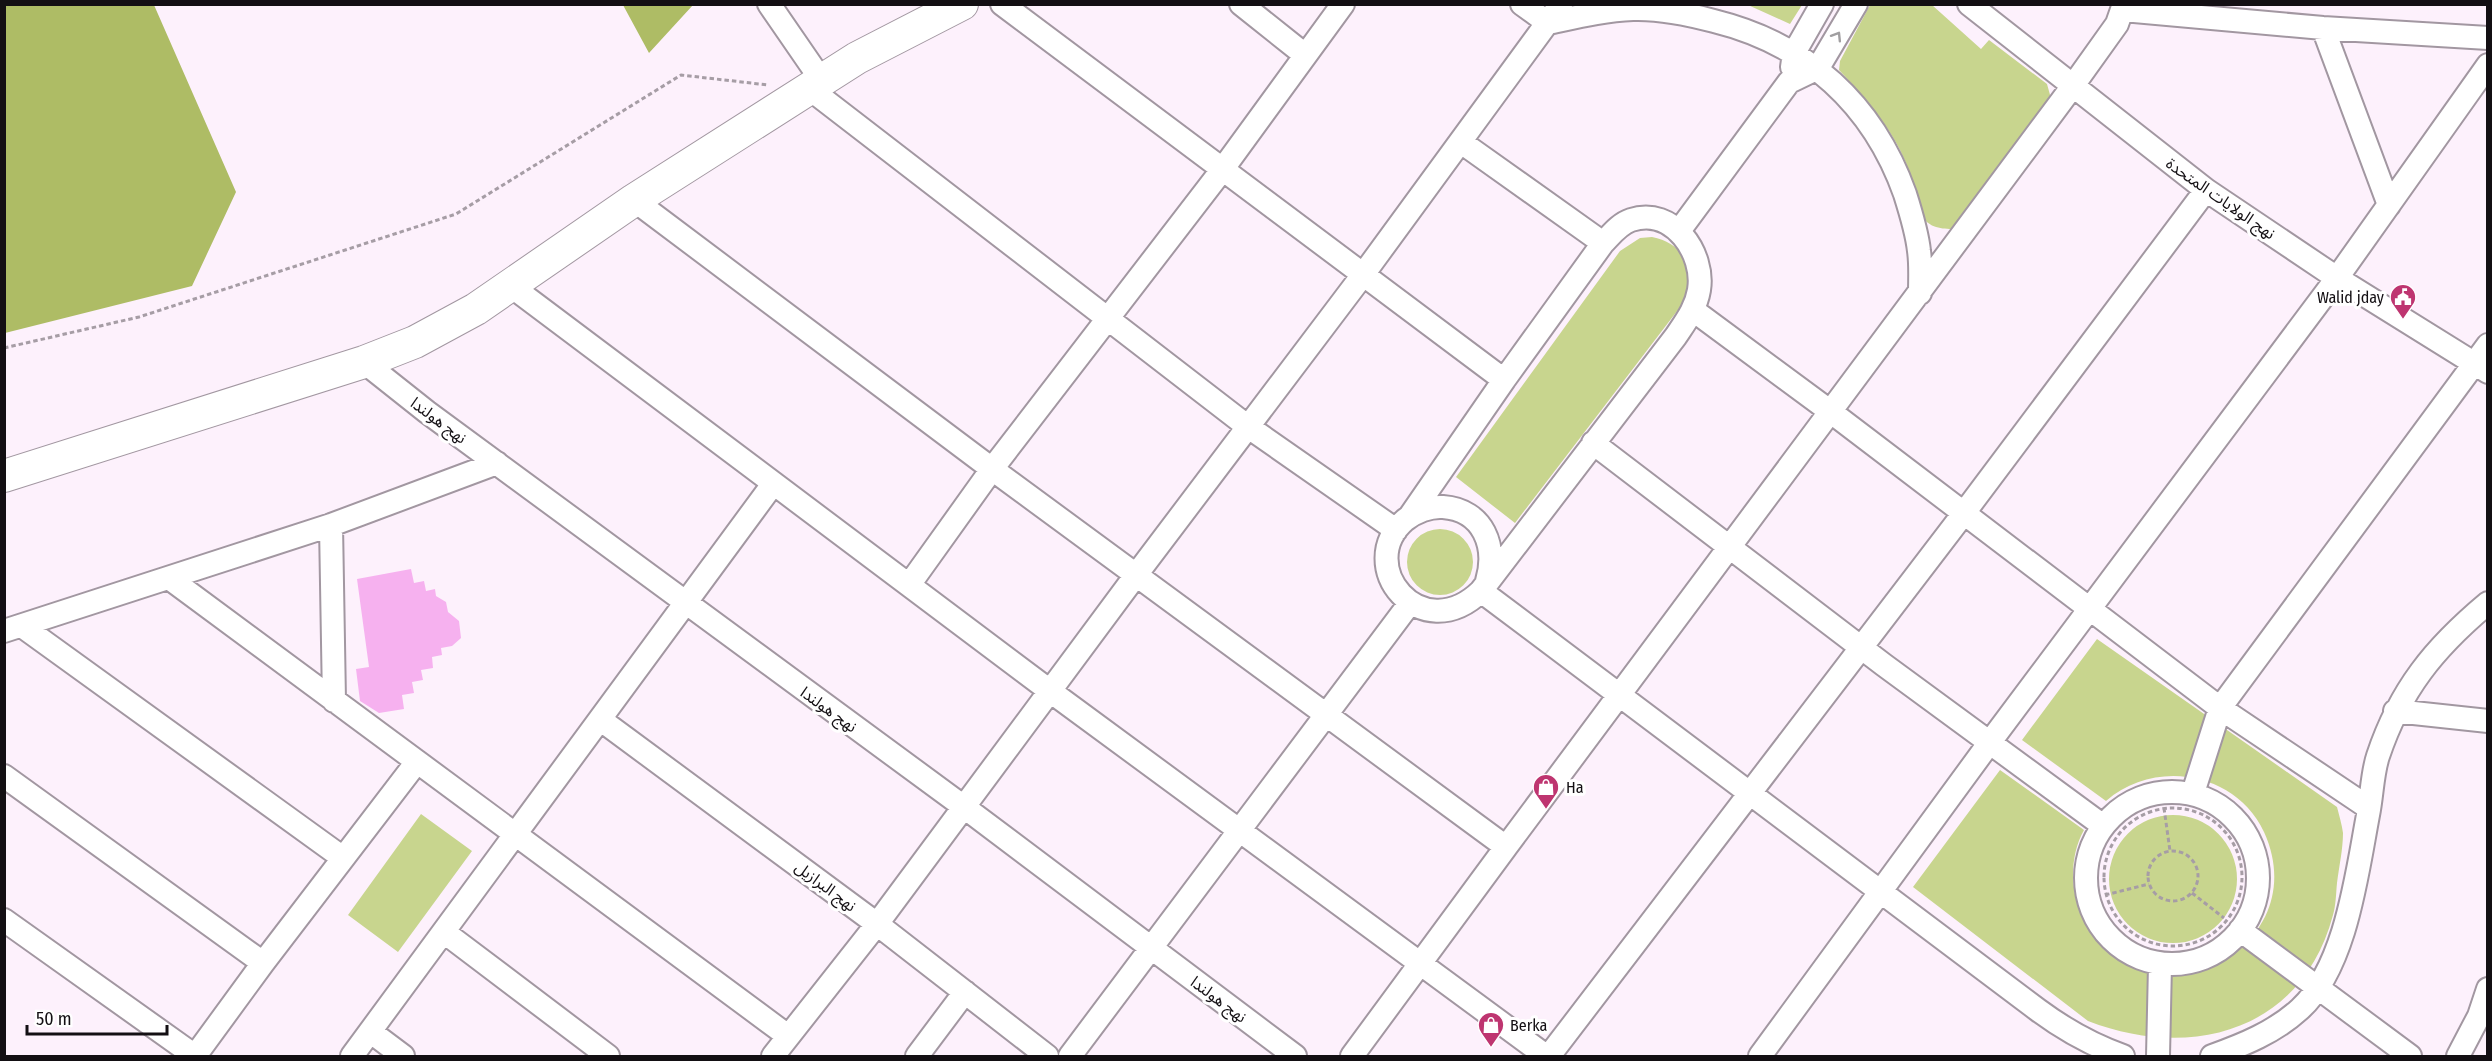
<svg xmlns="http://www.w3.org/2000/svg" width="2492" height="1061" font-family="'Fira Sans Condensed','Noto Sans Arabic',sans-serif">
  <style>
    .green { fill: #c8d58e }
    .forest { fill: #aebc65 }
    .building { fill: #f6b1ef }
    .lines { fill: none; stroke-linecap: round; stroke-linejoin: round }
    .street-casing { stroke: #a297a1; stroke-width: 26 }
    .secondary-casing { stroke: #a297a1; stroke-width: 34 }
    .path { stroke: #a69da5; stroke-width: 3; stroke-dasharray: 4.5 3; stroke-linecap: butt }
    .street { stroke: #fff; stroke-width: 22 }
    .secondary { stroke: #fff; stroke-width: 32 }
    .oneway { stroke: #a19fa1 }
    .labels { text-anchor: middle; stroke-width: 6; stroke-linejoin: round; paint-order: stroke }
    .street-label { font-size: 16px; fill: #130f13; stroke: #fff }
    .poi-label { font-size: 16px; fill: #130f13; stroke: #fff; text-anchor: start }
  </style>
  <rect width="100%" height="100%" fill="#fdf1fc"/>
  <path class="green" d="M1748 5H1802L1790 24Z
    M1870 5H1932L1981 49 1989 40 2047 84 2052 102 1954 229C1942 229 1929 228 1922 216 1913 202 1912 179 1906 163 1892 128 1864 97 1839 70L1840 61Z
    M1652 237C1685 243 1698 272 1684 302L1515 523 1456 477 1620 251 1640 238Z
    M1407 562a33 33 0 1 1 66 0a33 33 0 1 1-66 0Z
    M2097 639 2337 807C2339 815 2342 825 2343 833 2343 849 2339 867 2337 883 2336 893 2336 905 2333 915 2302 1031 2192 1061 2088 1021L1913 887 2000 770 2084 830C2070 855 2070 888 2081 914 2138 1038 2319 953 2264 832 2236 772 2155 758 2106 801L2022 740Z
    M421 814 472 851 398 952 348 915Z
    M2109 879a64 64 0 1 1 128 0a64 64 0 1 1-128 0Z"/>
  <path class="forest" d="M4 5H154L236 192 192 286 5 333Z
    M623 5H693L649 53Z"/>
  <path class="building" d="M411 569 414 583 424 581 426 591 435 589 436 596 446 602 448 612 459 621 461 638 452 646 441 648 442 655 432 657 433 668 421 670 423 680 412 682 414 693 402 695 404 709 379 713 360 701 356 669 369 667 357 579Z"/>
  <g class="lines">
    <g class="street-casing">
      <path id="street" d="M769 4 822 81
        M1002 4 1504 380 1410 516
        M1241 4 1305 55
        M1522 4 1548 23C1576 17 1604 10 1633 9 1661 8 1688 14 1714 21 1807 44 1873 104 1905 194 1911 213 1917 232 1919 251 1921 265 1920 279 1920 293
        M1969 4 2206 190 2337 278 2488 372
        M2123 10 2323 28 2488 38
        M2323 28 2389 205
        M1792 67 1794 53 1822 4
        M810 89 1247 426 1396 530
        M1461 142 1603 243
        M634 200 992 469 1506 847 2072 87 2117 24 2124 4
        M1679 231 1789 82 1818 68 1856 4
        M511 286 1050 691 1546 1056
        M1693 310 1831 412 2220 708 2369 808
        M364 362 427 412 964 807 1295 1056
        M1593 443 1884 665 2102 825
        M331 525 334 701
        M169 578 788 1036
        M1487 581C1497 547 1484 510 1443 507 1430 506 1415 512 1405 520 1353 565 1421 649 1481 591L1676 336C1686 321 1696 308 1699 290 1705 254 1673 206 1631 220 1619 224 1611 235 1603 243L1504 380
        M909 585 992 469 1222 170 1343 4
        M1481 591 2038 1010C2065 1030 2092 1045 2123 1056
        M22 626 343 858
        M4 631 331 525 497 463
        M2395 711 2488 721
        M601 720 877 924 1047 1056
        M4 776 263 963
        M2086 878a86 86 0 1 1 172 0a86 86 0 1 1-172 0Z
        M2193 793 2220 708 2488 345
        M4 920 195 1056
        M2240 930 2410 1056
        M444 932 608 1056
        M371 1032 403 1056
        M195 1056 263 963 416 763
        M352 1056 773 484
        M773 1056 877 924 1136 575 1362 276 1561 4
        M917 1056 965 992
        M1070 1056 1410 603
        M1352 1056 1506 847
        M1549 1056 1964 513 2206 190
        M1760 1056 1990 742 2337 278 2488 65
        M2158 1056 2160 965
        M2212 1056C2243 1045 2275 1032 2300 1009 2346 967 2357 873 2368 815 2372 796 2372 774 2378 756 2400 690 2434 648 2488 603
        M2458 1056 2479 1016 2488 989"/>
    </g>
    <g class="secondary-casing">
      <path id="secondary" d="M4 476 364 362 415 342 476 309 634 200 857 58 962 4"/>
    </g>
    <path class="path" d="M4 348 139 317 456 214 681 75 768 85
      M2104 877a69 69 0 1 1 138 0a69 69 0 1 1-138 0Z
      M2164 808 2170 851
      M2148 876a25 25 0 1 1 50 0a25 25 0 1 1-50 0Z
      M2192 893 2224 918
      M2105 895 2149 884"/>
    <use href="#street" class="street"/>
    <use href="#secondary" class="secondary"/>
  </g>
  <defs><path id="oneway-chevron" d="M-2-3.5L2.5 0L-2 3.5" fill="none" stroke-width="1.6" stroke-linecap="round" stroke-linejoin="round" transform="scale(1.5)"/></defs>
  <use class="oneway" href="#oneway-chevron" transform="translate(1837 36) rotate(-58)"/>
  <defs>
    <g id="civic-pin" transform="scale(1.35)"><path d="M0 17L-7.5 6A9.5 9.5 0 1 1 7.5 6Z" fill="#be3570" stroke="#fff"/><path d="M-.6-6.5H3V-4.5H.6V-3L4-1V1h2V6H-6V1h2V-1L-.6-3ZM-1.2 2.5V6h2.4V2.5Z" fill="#fff"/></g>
    <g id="shop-pin" transform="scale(1.35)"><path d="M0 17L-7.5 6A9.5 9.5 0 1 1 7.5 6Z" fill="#be3570" stroke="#fff"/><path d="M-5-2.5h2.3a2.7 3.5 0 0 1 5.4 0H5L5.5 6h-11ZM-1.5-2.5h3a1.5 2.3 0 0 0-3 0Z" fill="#fff"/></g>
  </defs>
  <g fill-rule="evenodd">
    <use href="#civic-pin" x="2403" y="297"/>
    <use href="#shop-pin" x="1546" y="787"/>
    <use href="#shop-pin" x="1491" y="1025"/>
  </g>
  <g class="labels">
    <g class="street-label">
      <text transform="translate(2221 198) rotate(35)" y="6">نهج الولايات المتحدة</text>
      <text transform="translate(439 420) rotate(37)" y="6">نهج هولندا</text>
      <text transform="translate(829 709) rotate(36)" y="6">نهج هولندا</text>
      <text transform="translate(826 886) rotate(37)" y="6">نهج البرازيل</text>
      <text transform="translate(1219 999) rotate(37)" y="6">نهج هولندا</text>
    </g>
    <g class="poi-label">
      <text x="2384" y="303" text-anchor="end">Walid jday</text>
      <text x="1566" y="793">Ha</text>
      <text x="1510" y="1031">Berka</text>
    </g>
  </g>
  <rect width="2492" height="1061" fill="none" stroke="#130f13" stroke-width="12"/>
  <path d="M27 1025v9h140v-9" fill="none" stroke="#130f13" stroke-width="3"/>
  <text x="36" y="1025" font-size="18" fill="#130f13" stroke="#ffffff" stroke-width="4.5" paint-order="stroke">50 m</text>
</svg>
